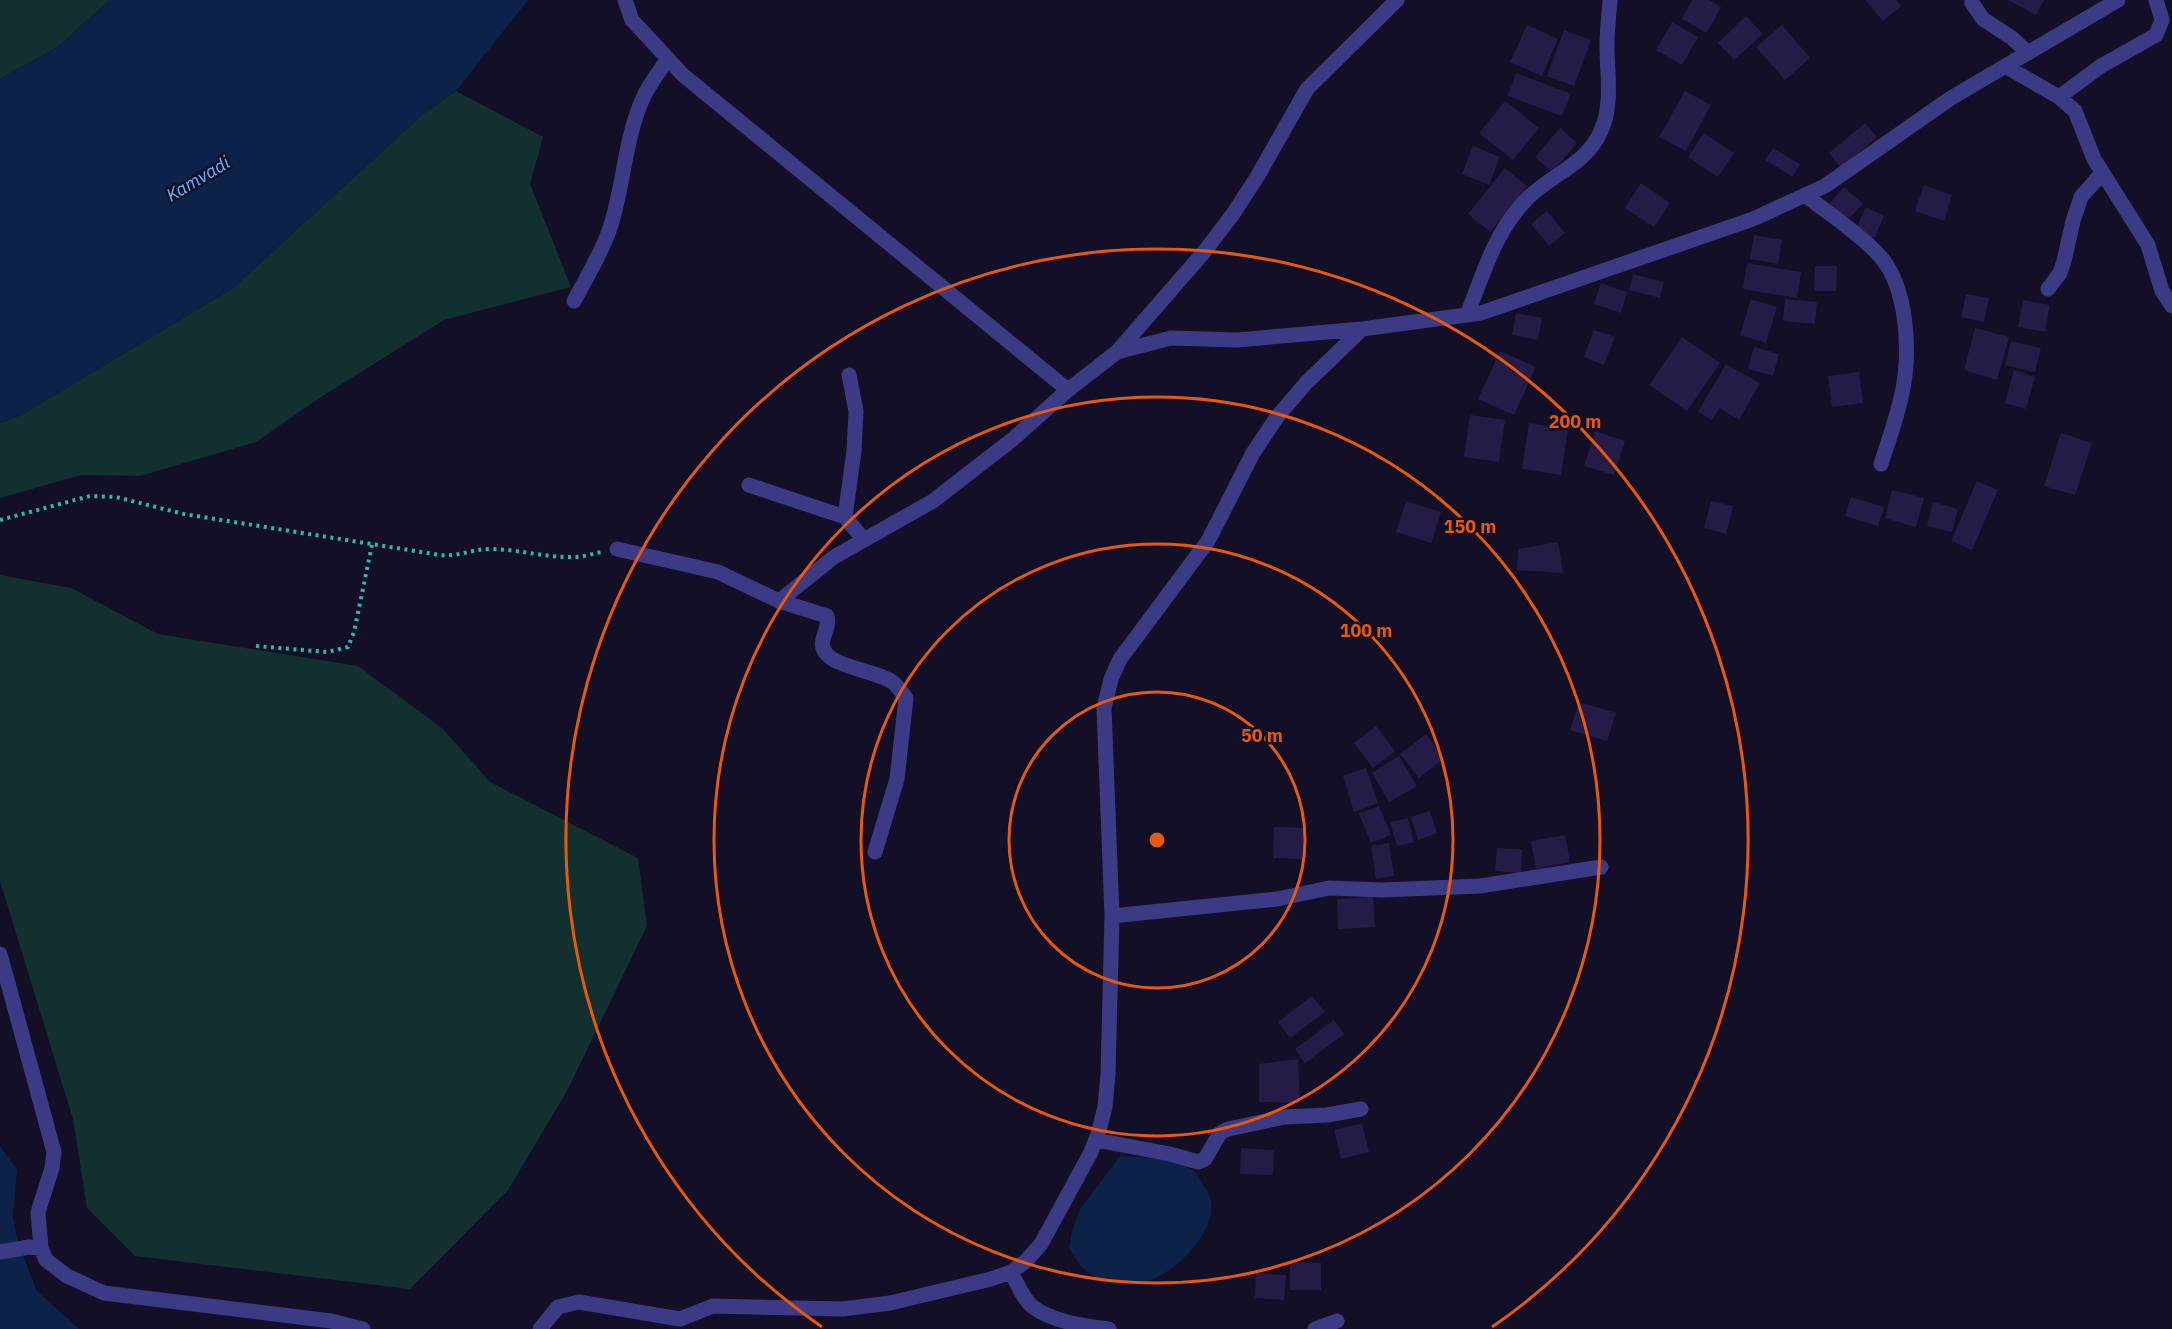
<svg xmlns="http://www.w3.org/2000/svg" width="2172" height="1329" font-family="'IBM Plex Sans',sans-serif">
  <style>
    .green { fill: #12302f }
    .water { fill: #0c2248 }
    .building { fill: #241b47 }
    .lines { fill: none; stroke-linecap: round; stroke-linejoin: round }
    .path { stroke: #2fb8b0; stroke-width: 4; stroke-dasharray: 3 4.5; stroke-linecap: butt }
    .minor { stroke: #3d3a85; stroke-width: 15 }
    .ring { fill: none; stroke: #e8590c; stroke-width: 3 }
    .labels { text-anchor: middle; stroke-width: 5; stroke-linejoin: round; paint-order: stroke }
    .water-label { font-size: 18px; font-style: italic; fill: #62b6ff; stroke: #130f26 }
    .centre { fill: #e8590c; stroke: #130f26; stroke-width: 3 }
    .ring-label { font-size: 18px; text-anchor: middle; font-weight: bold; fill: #e8590c; stroke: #130f26; stroke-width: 5; stroke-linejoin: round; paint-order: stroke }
  </style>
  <rect width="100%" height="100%" fill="#130f26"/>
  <path class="green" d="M0 0H110L56 48 0 79Z
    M456 91 543 137 530 184 571 287 444 320 318 399 256 442 140 476 81 475 0 498V423L21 415 233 288 423 114Z
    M0 575 71 588 158 634 358 666 443 729 490 782 638 858 647 926 567 1091 508 1190 410 1289 135 1256 87 1208 73 1119 0 881Z"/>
  <path class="water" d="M110 0H528L456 91 423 114 233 288 21 415 0 423V79L56 48Z
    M0 1146 17 1170 13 1218 18 1243 37 1291 79 1329H0Z
    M1121 1155C1145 1159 1177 1156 1196 1173 1199 1176 1201 1182 1203 1185 1206 1190 1211 1196 1211 1202 1213 1218 1205 1232 1196 1244 1170 1280 1119 1303 1082 1267 1077 1262 1073 1254 1069 1248L1072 1232 1080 1209Z"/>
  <path class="building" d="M1692 0H1709L1721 7 1707 33 1682 19Z
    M1865 0H1896L1901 6 1883 21Z
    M2008 0H2044L2036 15Z
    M1746 16 1763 34 1734 60 1718 43Z
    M1672 22 1698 37 1682 65 1656 50Z
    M1527 25 1558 39 1542 76 1510 62Z
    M1782 25 1810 58 1785 80 1756 47Z
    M1564 30 1591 40 1574 86 1547 76Z
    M1516 73 1571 94 1562 116 1508 96Z
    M1685 91 1711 105 1686 151 1659 137Z
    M1505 101 1539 128 1513 160 1479 133Z
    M1865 123 1877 137 1841 168 1829 153Z
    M1560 128 1577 143 1552 172 1535 157Z
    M1704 133 1734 153 1718 177 1688 157Z
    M1473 146 1500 157 1489 185 1462 174Z
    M1773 148 1800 164 1793 177 1765 160Z
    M1505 168 1527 186 1490 232 1468 214Z
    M1641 183 1670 203 1654 227 1625 208Z
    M1924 185 1952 195 1944 221 1915 211Z
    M1844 187 1863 204 1846 222 1828 205Z
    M1866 207 1884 216 1874 239 1855 230Z
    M1547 211 1565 233 1549 246 1531 224Z
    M1754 235 1782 240 1778 264 1750 259Z
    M1747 263 1801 272 1797 298 1743 289Z
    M1815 266H1837L1836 291H1814Z
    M1633 274 1664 282 1660 298 1629 290Z
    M1601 283 1627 292 1621 313 1594 304Z
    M1966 294 1989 298 1984 322 1961 317Z
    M1751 299 1777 307 1766 343 1740 335Z
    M1785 299 1817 302 1815 324 1783 321Z
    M2023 300 2050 305 2045 332 2018 327Z
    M1516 313 1542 318 1538 340 1512 335Z
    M1975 328 2009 337 1997 380 1964 370Z
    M1594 330 1615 337 1604 365 1584 357Z
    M1682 337 1720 363 1687 411 1649 385Z
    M2011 341 2041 348 2035 372 2005 365Z
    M1754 347 1779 354 1773 376 1748 369Z
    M1500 351 1536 367 1514 415 1478 399Z
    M1726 364 1760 383 1739 420 1719 408 1712 420 1698 412Z
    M2014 370 2035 377 2026 409 2005 403Z
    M1859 372 1863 403 1832 407 1828 376Z
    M1470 415 1505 420 1499 462 1464 457Z
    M1529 423 1568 429 1561 475 1522 469Z
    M1595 431 1625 441 1614 475 1584 466Z
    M2061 433 2092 443 2075 495 2044 486Z
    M1977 481 1998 490 1972 550 1951 541Z
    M1892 490 1924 498 1916 527 1885 518Z
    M1851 497 1884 507 1878 526 1845 516Z
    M1406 501 1441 512 1431 543 1396 532Z
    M1711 501 1733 506 1726 534 1704 528Z
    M1933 502 1958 509 1952 532 1927 526Z
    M1558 542 1563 573 1517 570 1518 549Z
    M1579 702 1616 713 1607 741 1570 730Z
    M1376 726 1395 751 1373 768 1354 743Z
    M1426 734 1444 758 1419 778 1400 754Z
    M1399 756 1417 786 1389 802 1372 773Z
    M1366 768 1378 803 1354 812 1343 776Z
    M1379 806 1391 835 1371 843 1359 814Z
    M1430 811 1437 833 1418 840 1411 817Z
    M1408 818 1414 842 1397 846 1390 822Z
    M1274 827 1304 828 1303 859 1273 858Z
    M1565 835 1570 862 1536 869 1531 841Z
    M1389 843 1394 876 1376 879 1371 846Z
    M1497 848 1522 849 1521 873 1495 871Z
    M1373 897 1375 927 1338 929 1337 899Z
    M1312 996 1325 1012 1290 1038 1278 1022Z
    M1334 1020 1344 1034 1305 1063 1295 1049Z
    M1298 1059 1300 1103 1259 1102V1064Z
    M1362 1123 1369 1152 1341 1159 1334 1130Z
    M1241 1148 1274 1150 1273 1175 1240 1174Z
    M1290 1262 1321 1263V1290H1290Z
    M1256 1273 1286 1275 1284 1300 1255 1298Z"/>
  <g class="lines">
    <path class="path" d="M0 520 90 496 116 497 184 514 440 555C460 557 471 549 490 549 518 549 546 558 574 557 583 557 592 554 601 552
      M256 646 327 652 348 647 354 632 372 545"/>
    <path class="minor" d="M625 0 632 20 683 75 1068 390 1117 352 1171 338 1237 340 1362 329 1481 313 1753 219 1825 186 1951 98 2118 0
      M1972 0V3L1983 19 2012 38 2028 53
      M2005 66 2059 97 2075 111 2094 159 2148 245 2162 291 2172 306
      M2059 97 2101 66 2156 35 2162 20 2156 0
      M1805 195C1829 214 1856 231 1877 253 1909 285 1911 356 1901 398 1896 420 1888 442 1881 464
      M2048 289 2060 273 2064 261 2073 221 2081 197 2102 173
      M574 301C586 278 600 256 609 231 624 188 624 140 643 98 649 84 659 72 668 59
      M1467 315C1483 275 1494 234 1524 202 1548 175 1585 167 1601 131 1613 104 1607 74 1607 46 1607 30 1609 15 1610 0
      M1117 352 1204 252 1233 214 1257 177 1307 89 1397 0
      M849 375 856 411 854 451 845 517 864 540
      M749 485 845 517
      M617 549 718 572 779 601 827 616C831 628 817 641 825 652 835 668 879 671 894 683 898 687 902 693 906 698L897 779 875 852
      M779 601 834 557 933 501 1013 439 1068 390
      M1112 916 1277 899 1329 888 1383 890 1480 886 1601 867
      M0 954 54 1152 52 1168 38 1212 41 1248 46 1260 67 1276 104 1293 331 1321 363 1329
      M1096 1140 1170 1154 1198 1162 1205 1159 1220 1133 1228 1129 1285 1117 1327 1115 1361 1109
      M0 1252 29 1247 41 1248
      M1011 1272C1017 1283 1023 1299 1033 1307 1053 1322 1085 1326 1109 1329
      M540 1329 558 1307 579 1302 680 1319 713 1306 842 1309 890 1303 991 1279 1011 1272 1026 1261 1041 1244 1090 1154 1098 1134 1105 1107 1108 1074 1112 916 1104 708 1111 679 1120 659 1208 541 1253 453 1277 417 1306 383 1362 329
      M1315 1329 1337 1321"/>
  </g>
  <g class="ring">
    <circle cx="1157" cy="840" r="148"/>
    <circle cx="1157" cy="840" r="296"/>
    <circle cx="1157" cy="840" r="443"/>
    <path d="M822 1327A591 591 0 1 1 1492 1327"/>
  </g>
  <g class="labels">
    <g class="water-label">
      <text transform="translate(198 179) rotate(-31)" y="6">Kamvadi</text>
    </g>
  </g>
  <circle cx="1157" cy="840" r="9" class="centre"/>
  <g class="ring-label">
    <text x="1575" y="428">200 m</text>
    <text x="1470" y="533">150 m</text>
    <text x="1366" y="637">100 m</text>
    <text x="1262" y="742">50 m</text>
  </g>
</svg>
